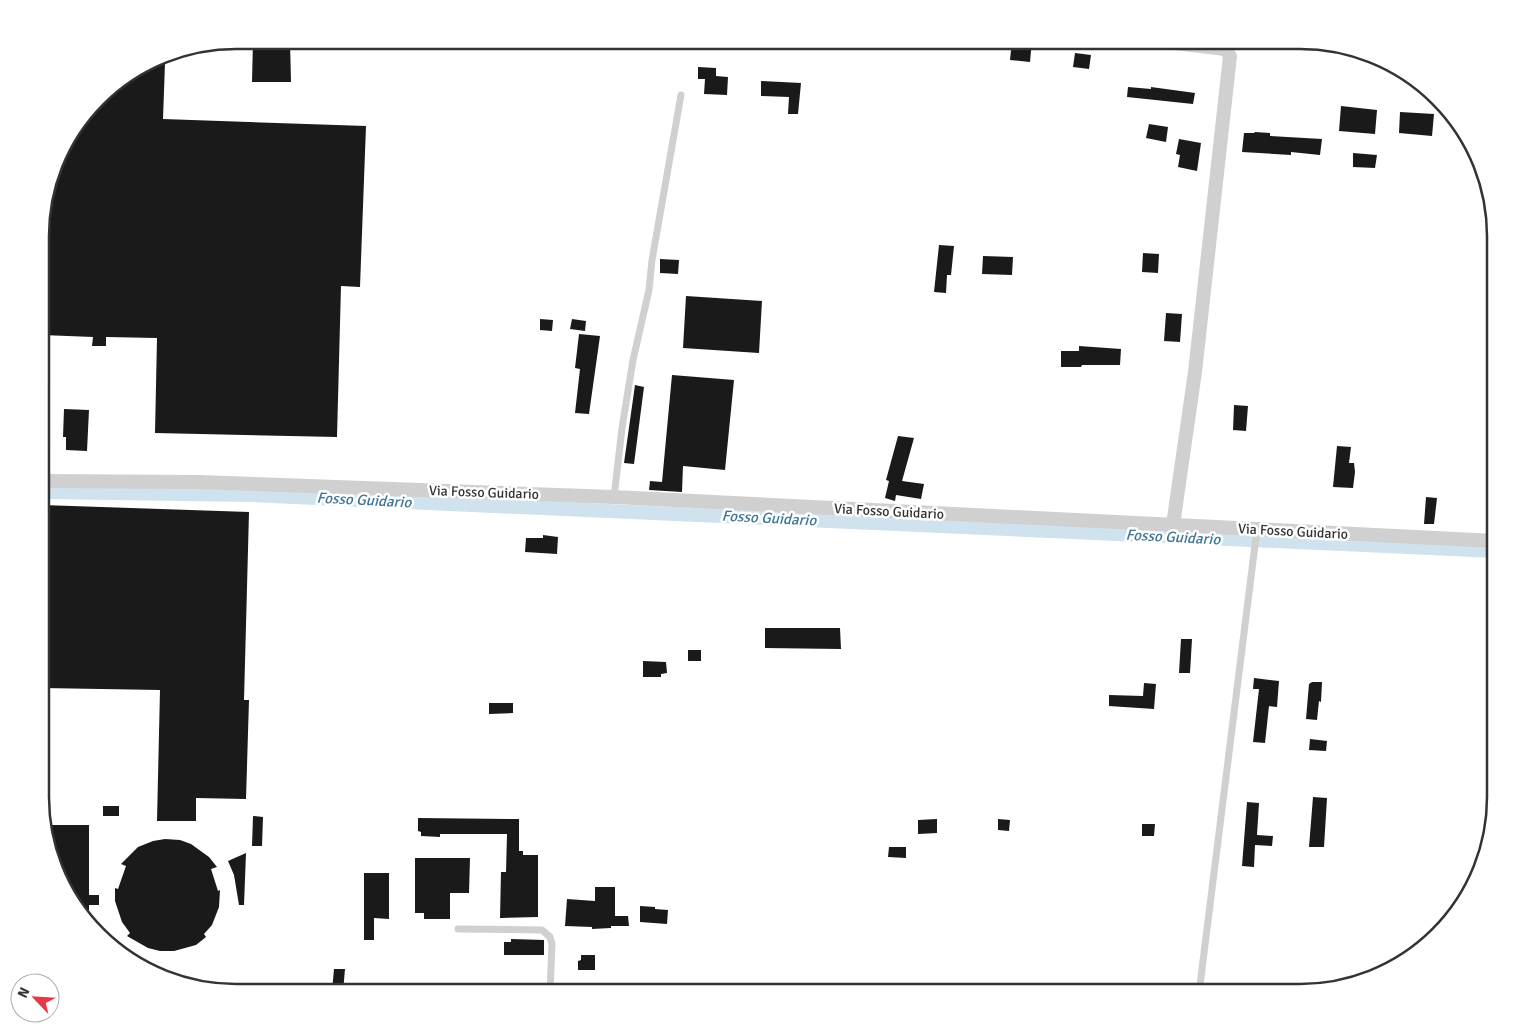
<svg xmlns="http://www.w3.org/2000/svg" width="1536" height="1033" font-family="Signika,sans-serif">
  <style>
    .lines { fill: none; stroke-linecap: round; stroke-linejoin: round }
    .canal { stroke: #cfe2ee; stroke-width: 14 }
    .building { fill: #1a1a1a }
    .service { stroke: #d0d0d0; stroke-width: 7 }
    .minor { stroke: #d0d0d0; stroke-width: 14 }
    .labels { text-anchor: middle; stroke-width: 5; stroke-linejoin: round; paint-order: stroke }
    .street-label { font-size: 14px; fill: #333; stroke: #fff }
    .water-label { font-size: 15px; font-style: italic; fill: #3f7597; stroke: #fff }
    .rim { fill: none; stroke: #333; stroke-width: 2.5 }
  </style>
  <rect width="100%" height="100%" fill="#fff"/>
  <g class="lines">
    <path class="canal" d="M42 492 251 495 1496 551"/>
  </g>
  <path class="building" d="M253 40H290L291 82H252Z
    M1012 40H1032L1030 62 1010 60Z
    M1075 53 1091 55 1089 69 1073 67Z
    M149 62 165 63 163 119 366 126 360 287 341 286 337 437 155 433 157 338 106 337V346H92L93 337 42 335V211L60 149 106 89Z
    M698 67 716 68V76L728 77 727 95 704 94 705 79H698Z
    M761 81 801 83 798 114H788L789 97 761 96Z
    M1128 87 1151 89V87L1195 93 1193 104 1127 97Z
    M1341 106 1377 110 1375 134 1339 131Z
    M1400 112 1434 114 1432 136 1399 133Z
    M1149 124 1168 127 1166 142 1146 138Z
    M1255 132 1270 133V136L1322 139 1320 155 1291 152V155L1242 152 1244 133H1254Z
    M1179 139 1201 143 1197 171 1178 167 1180 155 1176 154Z
    M1353 153 1377 155 1375 168 1353 167Z
    M939 245 954 246 951 275H947L946 293 934 292Z
    M1143 253 1159 254 1158 273 1142 272Z
    M983 256 1013 257 1012 275 982 274Z
    M660 259 679 260 678 274 660 273Z
    M686 296 762 301 759 353 683 348Z
    M1166 313 1182 314 1180 342 1164 341Z
    M540 319 553 320 552 331 540 330Z
    M572 319 586 321 585 331 570 329Z
    M579 334 600 336 589 414 575 413 580 369 575 368Z
    M1079 346 1121 349 1120 365H1082L1081 367H1061V351H1079Z
    M672 375 734 380 725 470 683 466 682 492 649 490 650 481 662 482Z
    M635 385 644 387 634 464 624 463Z
    M1234 405 1248 406 1246 431 1233 430Z
    M64 409 89 410 87 451 66 450V437H63Z
    M898 436 914 438 902 481 924 484 921 499 896 495 895 501 885 498 889 481 886 480Z
    M1337 446 1351 447 1349 463H1354L1355 472 1353 488 1333 487Z
    M1426 497 1437 498 1434 524H1424Z
    M42 505 249 512 244 700H249L246 799 196 798V821H157L160 690 42 688Z
    M543 535 558 537 557 554 525 552 526 538H543Z
    M765 628H840L841 649 765 648Z
    M1181 639H1192L1190 673H1179Z
    M688 650H701V661H688Z
    M643 661 666 662 667 673 661 674V677H643Z
    M1254 678 1279 681 1277 707 1269 706 1265 743 1253 742 1259 689H1253Z
    M1312 682H1322L1321 702 1319 701 1317 720 1306 719 1309 684Z
    M1144 683 1156 684 1154 709 1109 706V695L1143 696Z
    M489 703H513V713L489 714Z
    M1310 739 1327 741 1326 751 1309 750Z
    M1313 797 1327 798 1324 847H1309Z
    M1247 802 1259 803 1257 835 1273 836 1272 846 1255 845 1254 867 1242 866Z
    M103 806H119V816H103Z
    M253 816 263 817 262 846H252Z
    M418 818 519 819V851H523V855H538V917L500 918 501 872H506L507 834H440V837L421 836V832L418 831Z
    M937 819V833L918 834V820Z
    M998 819 1010 820 1009 831 998 830Z
    M1142 824H1155L1154 836H1142Z
    M42 825H89V895H99V905H89V919L66 895Z
    M165 839 180 840 191 844 209 857 217 867 211 869 218 891 220 890 219 907 212 925 204 934 206 937 196 945 174 951H160L148 948 127 936 130 933 122 922 115 901V888L118 889 126 866 121 864 138 847 153 841Z
    M889 847H906V858L888 857Z
    M246 853 244 905H239L234 875 228 861Z
    M415 858H470L469 893H450V919H424V913H415Z
    M364 873H389V919L374 918V940H364Z
    M595 887H615V916H628L629 926H611V928L592 929V927L565 926 567 899 595 901Z
    M640 906 655 907V909L668 910 667 924 640 922Z
    M511 939 544 940V955H504V942H511Z
    M581 955H595V970H578V961L581 960Z
    M334 969H345L343 992 332 991Z"/>
  <g class="lines">
    <path class="service" d="M1120 40 1221 52 1230 56
      M614 497 622 428 633 360 649 290 652 260 681 95
      M458 929 542 930 550 937 552 944 550 993
      M1199 993 1257 529"/>
    <path class="minor" d="M42 481 198 482 614 497 1496 541
      M1173 525 1195 372 1230 56"/>
  </g>
  <g class="labels">
    <g class="street-label">
      <text transform="translate(484 492) rotate(2)" y="5">Via Fosso Guidario</text>
      <text transform="translate(889 511) rotate(3)" y="5">Via Fosso Guidario</text>
      <text transform="translate(1293 531) rotate(3)" y="5">Via Fosso Guidario</text>
    </g>
    <g class="water-label">
      <text transform="translate(364 500) rotate(3)" y="5">Fosso Guidario</text>
      <text transform="translate(769 518) rotate(3)" y="5">Fosso Guidario</text>
      <text transform="translate(1173 537) rotate(3)" y="5">Fosso Guidario</text>
    </g>
  </g>
  <path d="M0 0H1536V1033H0ZM236 49H1300A187 187 0 0 1 1487 236V797A187 187 0 0 1 1300 984H236A187 187 0 0 1 49 797V236A187 187 0 0 1 236 49Z" fill="#fff" fill-rule="evenodd"/>
  <path class="rim" d="M236 49H1300A187 187 0 0 1 1487 236V797A187 187 0 0 1 1300 984H236A187 187 0 0 1 49 797V236A187 187 0 0 1 236 49Z"/>
  <g transform="translate(35 998) rotate(295)"><circle r="24" fill="#ffffff" stroke="#adadad"/>
  <path d="M0-4L9 19L0 12L-9 19Z" fill="#e63946"/>
  <text y="-8" font-size="14" font-weight="bold" text-anchor="middle" fill="#333333">N</text>
  </g>
</svg>
